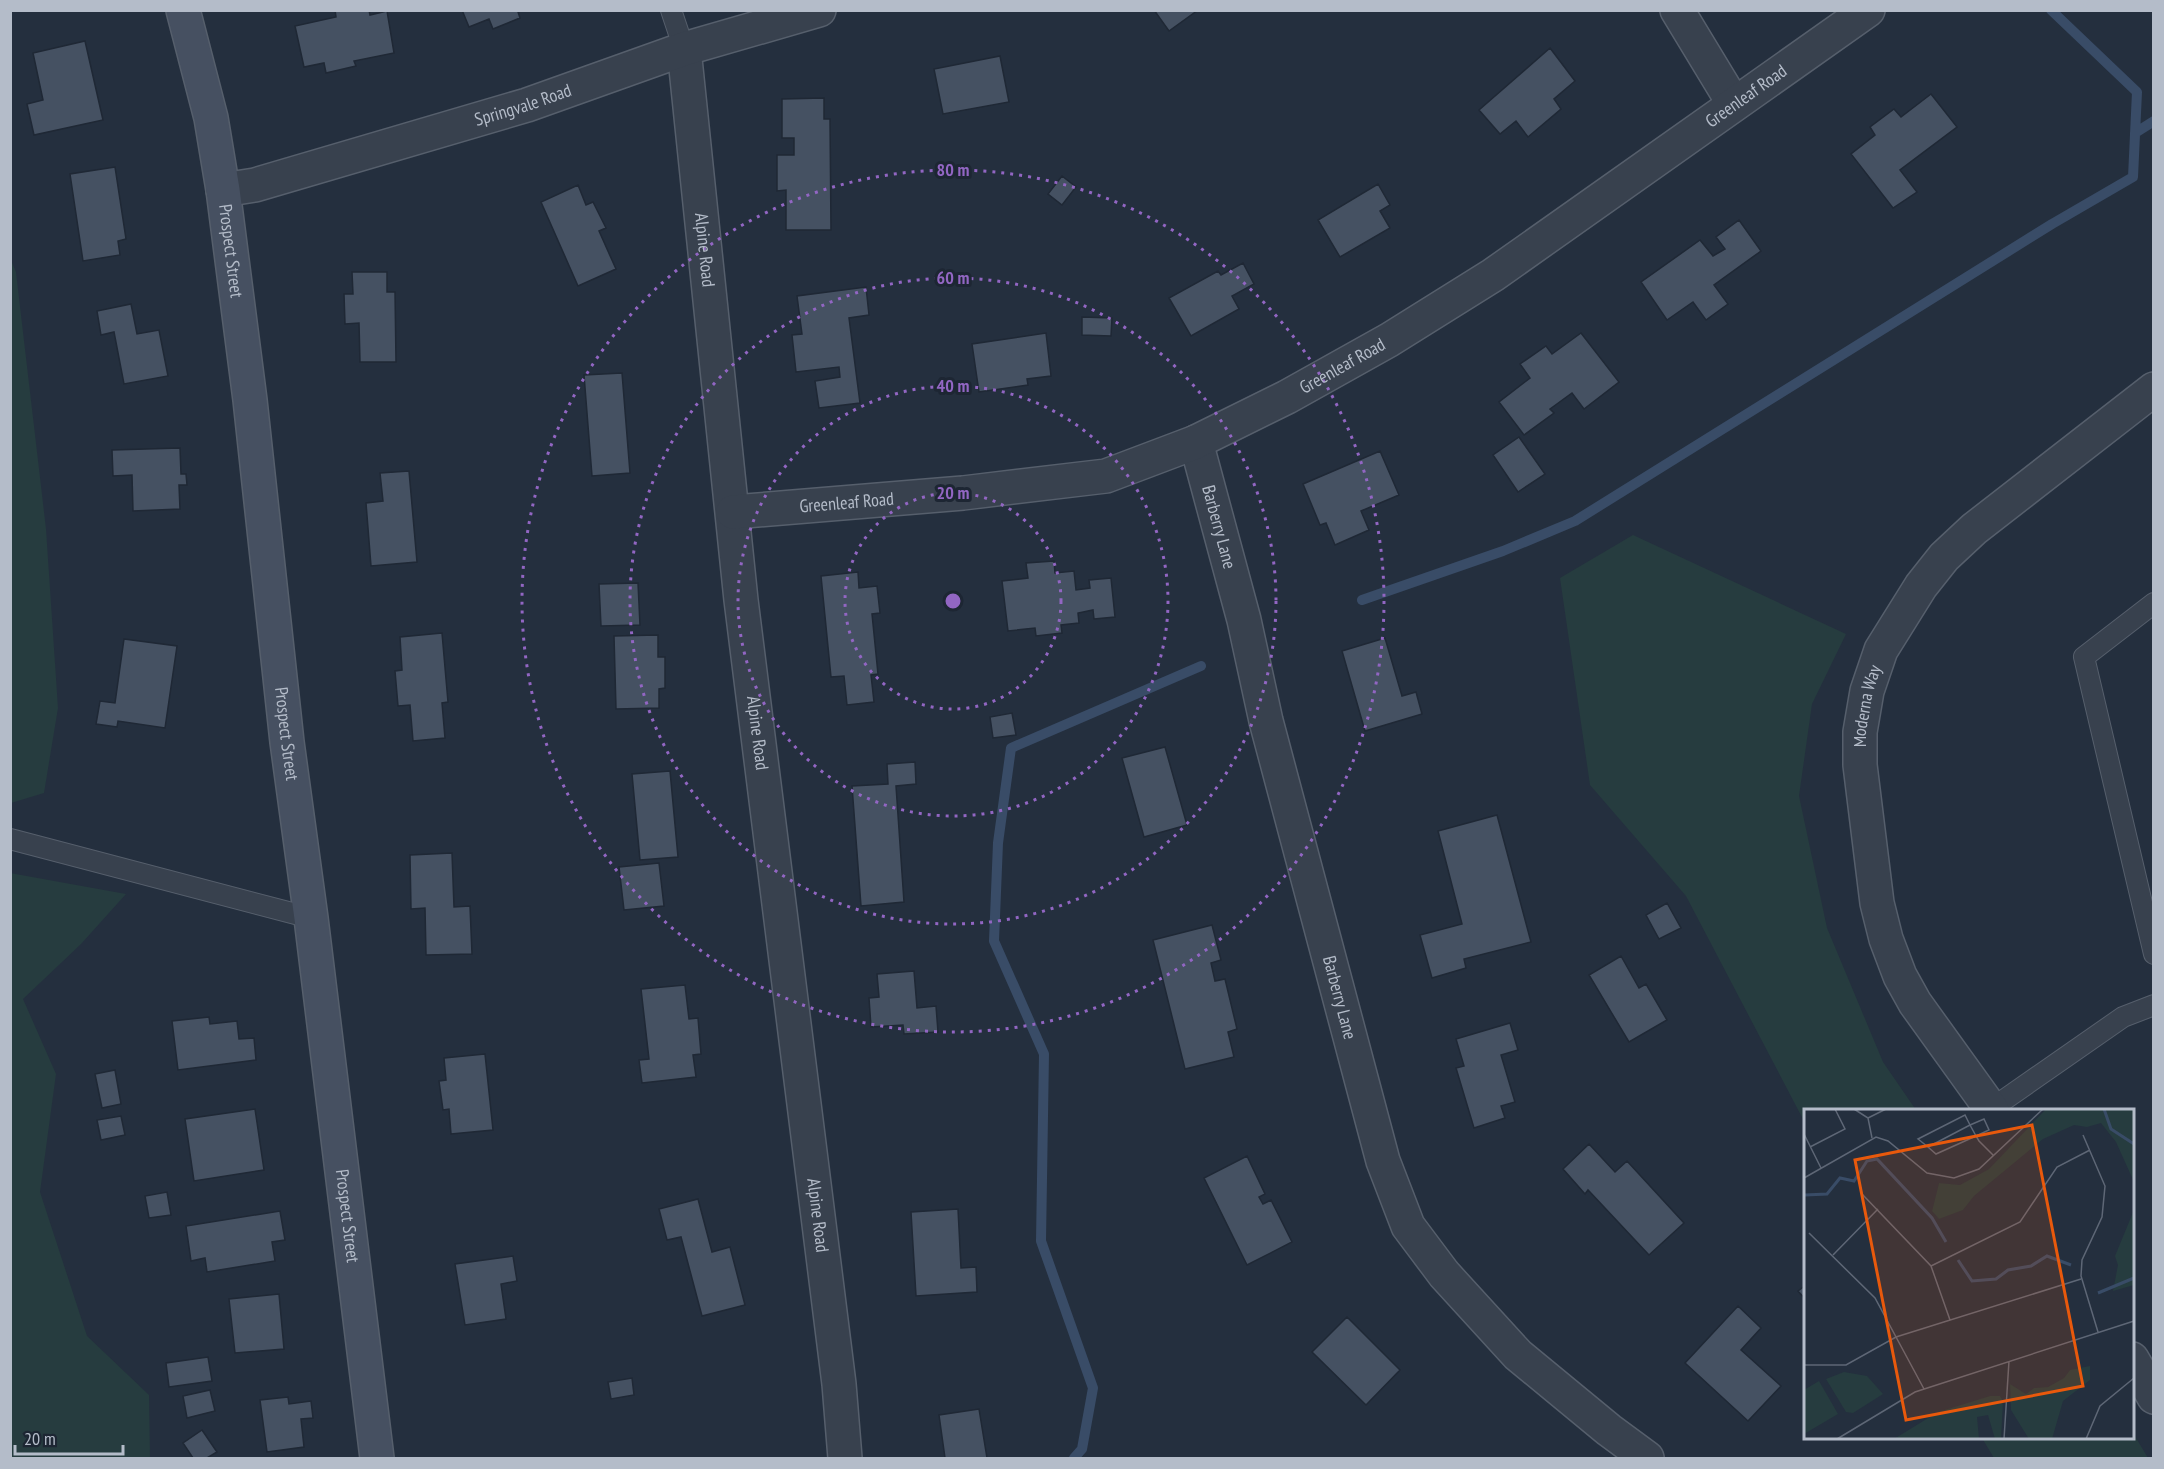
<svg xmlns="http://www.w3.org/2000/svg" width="2164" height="1469" font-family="'PT Sans Narrow',sans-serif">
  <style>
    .green { fill: #263c3f }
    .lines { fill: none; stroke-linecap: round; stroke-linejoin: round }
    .stream { stroke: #394c67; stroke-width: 10 }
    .building { fill: #455162; stroke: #1f2835; stroke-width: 1.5 }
    .lane-casing { stroke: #565f6c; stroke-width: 22 }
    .street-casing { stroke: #565f6c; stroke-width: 36 }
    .secondary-casing { stroke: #565f6c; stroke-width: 36 }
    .lane { stroke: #38414e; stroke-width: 20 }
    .street { stroke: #38414e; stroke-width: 33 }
    .secondary { stroke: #465061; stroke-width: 33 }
    .ring { fill: none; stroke: #9266c3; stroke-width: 3; stroke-dasharray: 3 6 }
    .labels { text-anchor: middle; stroke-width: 6; stroke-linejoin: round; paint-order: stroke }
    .street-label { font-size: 18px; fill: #b4bcc9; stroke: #1d2633 }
    .inset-river { fill: none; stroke: #394c67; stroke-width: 3 }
    .inset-road { fill: none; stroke: #5e6776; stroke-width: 1.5 }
    .view { fill: #e8590c; fill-opacity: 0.15; stroke: #e8590c; stroke-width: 3 }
    .inset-edge { fill: none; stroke: #b4bcc9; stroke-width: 3 }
    .centre { fill: #9266c3; stroke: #1d2633; stroke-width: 3 }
    .ring-label { font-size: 18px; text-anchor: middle; font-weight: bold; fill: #9266c3; stroke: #1d2633; stroke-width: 6; stroke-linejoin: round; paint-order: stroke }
  </style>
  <rect width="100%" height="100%" fill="#242f3e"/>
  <path class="green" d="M10 258 16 272 46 529 58 708 44 793 11 803Z
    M1633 535 1846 634 1812 704 1799 796 1827 928 1883 1062 1916 1110H1806L1805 1123 1686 896 1590 785 1560 578Z
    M10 873 126 894 81 944 23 999 56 1074 40 1192 87 1336 149 1395 150 1458H11V1457Z
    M2133 1433 2148 1458H1994L1982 1438H2132Z"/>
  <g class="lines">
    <path class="stream" d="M2135 133 2154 121
      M1362 600 1503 551 1575 521 2052 224 2133 177 2137 92 2051 10
      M1074 1458 1082 1449 1093 1388 1041 1241 1044 1054 994 941 998 843 1011 748 1201 666"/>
  </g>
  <path class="building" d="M335 10H369L370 15 387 11 394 53 354 61 356 66 326 73 324 63 304 67 295 26 336 17Z
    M462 10H522L518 12 520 18 493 29 489 19 469 27Z
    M1154 10H1198L1169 31Z
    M85 41 103 120 34 135 27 104 43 100 33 53Z
    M1550 48 1575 81 1554 99 1561 109 1528 137 1516 121 1500 134 1479 110Z
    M1000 56 1009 102 943 114 934 69Z
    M1931 94 1957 127 1900 170 1917 192 1893 208 1851 154 1875 135 1870 127 1894 109 1901 117Z
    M824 98V119H830L831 230H786V190L777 191V155H794V138H782V99Z
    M115 167 126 239 118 241 120 255 83 261 70 174Z
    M1062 176 1076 187 1062 205 1048 194Z
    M1378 184 1390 205 1380 211 1390 228 1340 257 1318 220Z
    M578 185 586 205 593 202 606 228 599 231 616 269 578 286 541 202Z
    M1739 220 1761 251 1714 285 1728 304 1706 320 1693 302 1667 320 1641 282 1700 240 1713 256 1725 249 1716 237Z
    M1243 263 1254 284 1232 296 1239 309 1191 336 1169 298 1218 271 1221 275Z
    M352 272H387V292H395L396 362H360L359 323 345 324 344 294H353Z
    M866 287 869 315 849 318 860 403 819 408 815 381 840 377 839 367 796 372 792 335 802 334 797 296Z
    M131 304 137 334 159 330 168 376 124 384 114 332 101 335 97 311Z
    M1082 317 1112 318 1111 336 1082 335Z
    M1046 333 1051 376 1027 379 1028 385 979 392 972 344Z
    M1581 333 1619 382 1584 409 1572 393 1550 409 1554 413 1524 435 1499 402 1530 378 1520 364 1546 346 1552 354Z
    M622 373 630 473 592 476 584 375Z
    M1519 437 1545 474 1518 492 1493 455Z
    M180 448 181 474H186L187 485H179L180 509 133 511 132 475 113 476 112 450Z
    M1380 451 1399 495 1361 511 1369 530 1335 545 1326 523 1320 525 1303 484Z
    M409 471 417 562 371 566 366 503 383 501 380 473Z
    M1054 561 1055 573 1074 571 1076 590 1090 588 1089 580 1111 578 1115 617 1094 619 1093 610 1078 613 1079 623 1061 625 1062 633 1036 636 1035 628 1008 631 1002 581 1028 578 1026 563Z
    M858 572 859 588 877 586 880 613 872 614 878 674 871 675 874 702 847 705 844 676 831 677 821 576Z
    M638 583 640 625 601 626 599 584Z
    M442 633 448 702 442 703 445 738 413 741 410 705 398 706 395 671 402 670 400 637Z
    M658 635V657H665V688L659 689V708L616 709 614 636Z
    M1385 638 1402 696 1416 692 1422 714 1365 731 1342 651Z
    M124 639 177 646 165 728 118 721 117 727 96 724 100 701 115 703Z
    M1012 713 1016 735 993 738 990 717Z
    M1165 747 1187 825 1144 837 1122 758Z
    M915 762 916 784 896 786 904 902 861 906 852 786 888 784 887 764Z
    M670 771 678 857 640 860 632 774Z
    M1497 815 1531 942 1464 959 1466 968 1432 978 1420 935 1462 924 1438 831Z
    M452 853 454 907 470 906 472 954 426 955 425 908 411 909 410 855Z
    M659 863 664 906 624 910 619 867Z
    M1667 903 1681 928 1659 939 1646 915Z
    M1212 925 1221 960 1211 963 1215 981 1225 979 1237 1029 1228 1032 1234 1057 1185 1069 1153 940Z
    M1621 956 1639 988 1646 984 1667 1020 1629 1042 1589 975Z
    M914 971 917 1008 936 1006 938 1032 904 1034 903 1025 871 1027 869 998 879 997 877 974Z
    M685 985 689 1019 698 1018 701 1054 693 1055 696 1077 642 1083 639 1060 649 1059 641 989Z
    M209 1017 210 1024 237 1021 239 1039 254 1038 256 1060 178 1070 172 1021Z
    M1510 1023 1518 1050 1501 1055 1515 1102 1501 1106 1505 1118 1474 1128 1456 1068 1464 1066 1456 1039Z
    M485 1054 493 1130 451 1134 449 1109 443 1110 439 1081 446 1080 444 1058Z
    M115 1070 121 1104 102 1108 95 1074Z
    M255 1109 264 1170 194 1181 185 1119Z
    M121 1116 125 1135 101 1140 97 1120Z
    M1589 1144 1615 1172 1627 1161 1684 1223 1649 1255 1588 1190 1585 1194 1563 1169Z
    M1247 1156 1265 1194 1259 1197 1263 1204 1271 1200 1292 1242 1247 1265 1204 1178Z
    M167 1192 171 1215 149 1218 145 1196Z
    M698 1199 712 1252 730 1247 745 1305 702 1316 681 1237 667 1240 659 1209Z
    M958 1209 961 1268 976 1267 977 1292 916 1296 911 1212Z
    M280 1211 285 1240 272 1242 275 1261 207 1272 205 1258 191 1261 186 1226Z
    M513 1256 517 1281 501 1284 506 1319 465 1325 455 1264Z
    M1806 1285V1300L1798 1291Z
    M279 1294 284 1349 235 1353 229 1299Z
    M1738 1306 1761 1328 1741 1350 1781 1386 1748 1421 1685 1363Z
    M1347 1317 1400 1370 1366 1405 1312 1352Z
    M208 1357 212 1381 169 1387 166 1363Z
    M632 1378 634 1395 611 1399 608 1382Z
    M210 1390 215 1411 187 1418 183 1396Z
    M288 1397 289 1404 311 1401 313 1418 301 1419 304 1447 267 1452 260 1400Z
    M979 1409 987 1458H945L939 1415Z
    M202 1430 217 1452 207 1458H193L183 1443Z"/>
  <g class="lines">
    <g class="lane-casing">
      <path id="lane" d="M671 10 684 49
        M2154 603 2084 657 2154 954
        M10 839 311 918
        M1991 1109 2123 1017 2154 1005"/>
    </g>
    <g class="street-casing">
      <g id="street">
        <path d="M1677 10 1734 104"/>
        <path id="s1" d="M684 49 741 600 839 1384 845 1458"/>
        <path id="s2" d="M223 190 255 185 527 105 684 49 819 10"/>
        <path id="s3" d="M1196 442 1244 620 1266 721 1383 1161 1408 1226 1444 1274 1518 1355 1609 1430 1647 1458"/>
        <path id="s4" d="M733 512 963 493 1106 476 1196 442 1287 397 1389 340 1493 275 1868 10"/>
        <path id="s5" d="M1992 1110 1915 1003 1900 976 1886 939 1877 903 1860 765V732L1867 691 1881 650 1921 586 1944 557 1974 529 2154 389"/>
        <path d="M2132 1359 2154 1397"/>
      </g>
    </g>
    <g class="secondary-casing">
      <g id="secondary">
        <path id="s6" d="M183 10 211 118 223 190 250 400 287 742 311 918 377 1458"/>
      </g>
    </g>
    <use href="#lane" class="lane"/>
    <use href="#street" class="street"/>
    <use href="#secondary" class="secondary"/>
  </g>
  <g class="ring">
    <circle cx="953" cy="601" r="108"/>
    <circle cx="953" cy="601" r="215"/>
    <circle cx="953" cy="601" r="323"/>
    <circle cx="953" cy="601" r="431"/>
  </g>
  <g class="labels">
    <g class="street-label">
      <text dy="6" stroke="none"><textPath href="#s4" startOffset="1122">Greenleaf Road</textPath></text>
      <text dy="6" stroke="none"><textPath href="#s2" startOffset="312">Springvale Road</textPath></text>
      <text dy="6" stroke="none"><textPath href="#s6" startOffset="246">Prospect Street</textPath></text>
      <text dy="6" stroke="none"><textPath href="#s1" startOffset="202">Alpine Road</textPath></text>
      <text dy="6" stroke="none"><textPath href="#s4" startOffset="636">Greenleaf Road</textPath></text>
      <text dy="6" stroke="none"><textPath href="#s4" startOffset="114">Greenleaf Road</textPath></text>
      <text dy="6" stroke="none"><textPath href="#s3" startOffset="88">Barberry Lane</textPath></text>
      <text dy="6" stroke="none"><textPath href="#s5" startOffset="438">Moderna Way</textPath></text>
      <text dy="6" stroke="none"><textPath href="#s6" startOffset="732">Prospect Street</textPath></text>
      <text dy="6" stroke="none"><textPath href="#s1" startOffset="688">Alpine Road</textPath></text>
      <text dy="6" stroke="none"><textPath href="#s3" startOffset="574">Barberry Lane</textPath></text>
      <text dy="6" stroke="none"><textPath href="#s6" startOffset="1218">Prospect Street</textPath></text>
      <text dy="6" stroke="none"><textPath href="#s1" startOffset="1174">Alpine Road</textPath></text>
    </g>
  </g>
  <g transform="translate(1804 1109)">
    <rect width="330" height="330" fill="#242f3e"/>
    <path d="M242 0H330V73L312 33 297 14 283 18 270 16 239 30 170 87 159 101 135 110 128 102 135 74 156 76 185 60ZM330 101V176L309 182 314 156 311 147ZM286 257V271L259 292 248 330H225L207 301 206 275 222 285 230 279 244 278 260 269 266 261ZM40 263 63 267 79 285 49 304 42 303 22 270ZM15 272 34 305 0 325V281ZM186 287H196L199 292 197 330H191L184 306 173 308 175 330H90L134 303Z" fill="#263c3f"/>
    <path class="inset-river" d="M300 0 307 20 330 35M1 86 23 85 36 69 50 72 63 52 73 50 128 109 142 133M154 151 168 172 192 170 204 161 227 157 243 147 267 156M294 184 330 169"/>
    <path class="inset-road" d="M50 0 64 9 68 29M64 9 82 0M0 25 17 59M279 26 301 77 298 108 278 151 277 167 294 223M6 38 41 20 31 0M124 38 166 16 180 10 185 21 172 27 132 45 124 38 114 30 161 6 166 16 172 27 175 32 189 46M0 69 72 28 84 32 123 64 150 69 175 60 239 0M58 85 127 157 146 211M5 124 71 189 120 280M29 146 74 100M127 157 216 113 253 58 286 41M0 256H42L92 228 277 170M33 330 111 283 330 212M200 330 205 252M282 330 296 297 330 269"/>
    <path class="view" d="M228 16 279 277 102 311 51 51Z"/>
    <rect width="330" height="330" class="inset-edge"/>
  </g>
  <circle cx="953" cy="601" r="9" class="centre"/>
  <g class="ring-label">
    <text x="953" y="176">80 m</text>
    <text x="953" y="284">60 m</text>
    <text x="953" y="392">40 m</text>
    <text x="953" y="499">20 m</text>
  </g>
  <rect width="2164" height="1469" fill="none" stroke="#b4bcc9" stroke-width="24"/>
  <path d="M15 1445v9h108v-9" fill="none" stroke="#b4bcc9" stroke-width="3"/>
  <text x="24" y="1445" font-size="18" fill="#b4bcc9" stroke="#1d2633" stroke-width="4.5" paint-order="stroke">20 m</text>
</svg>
